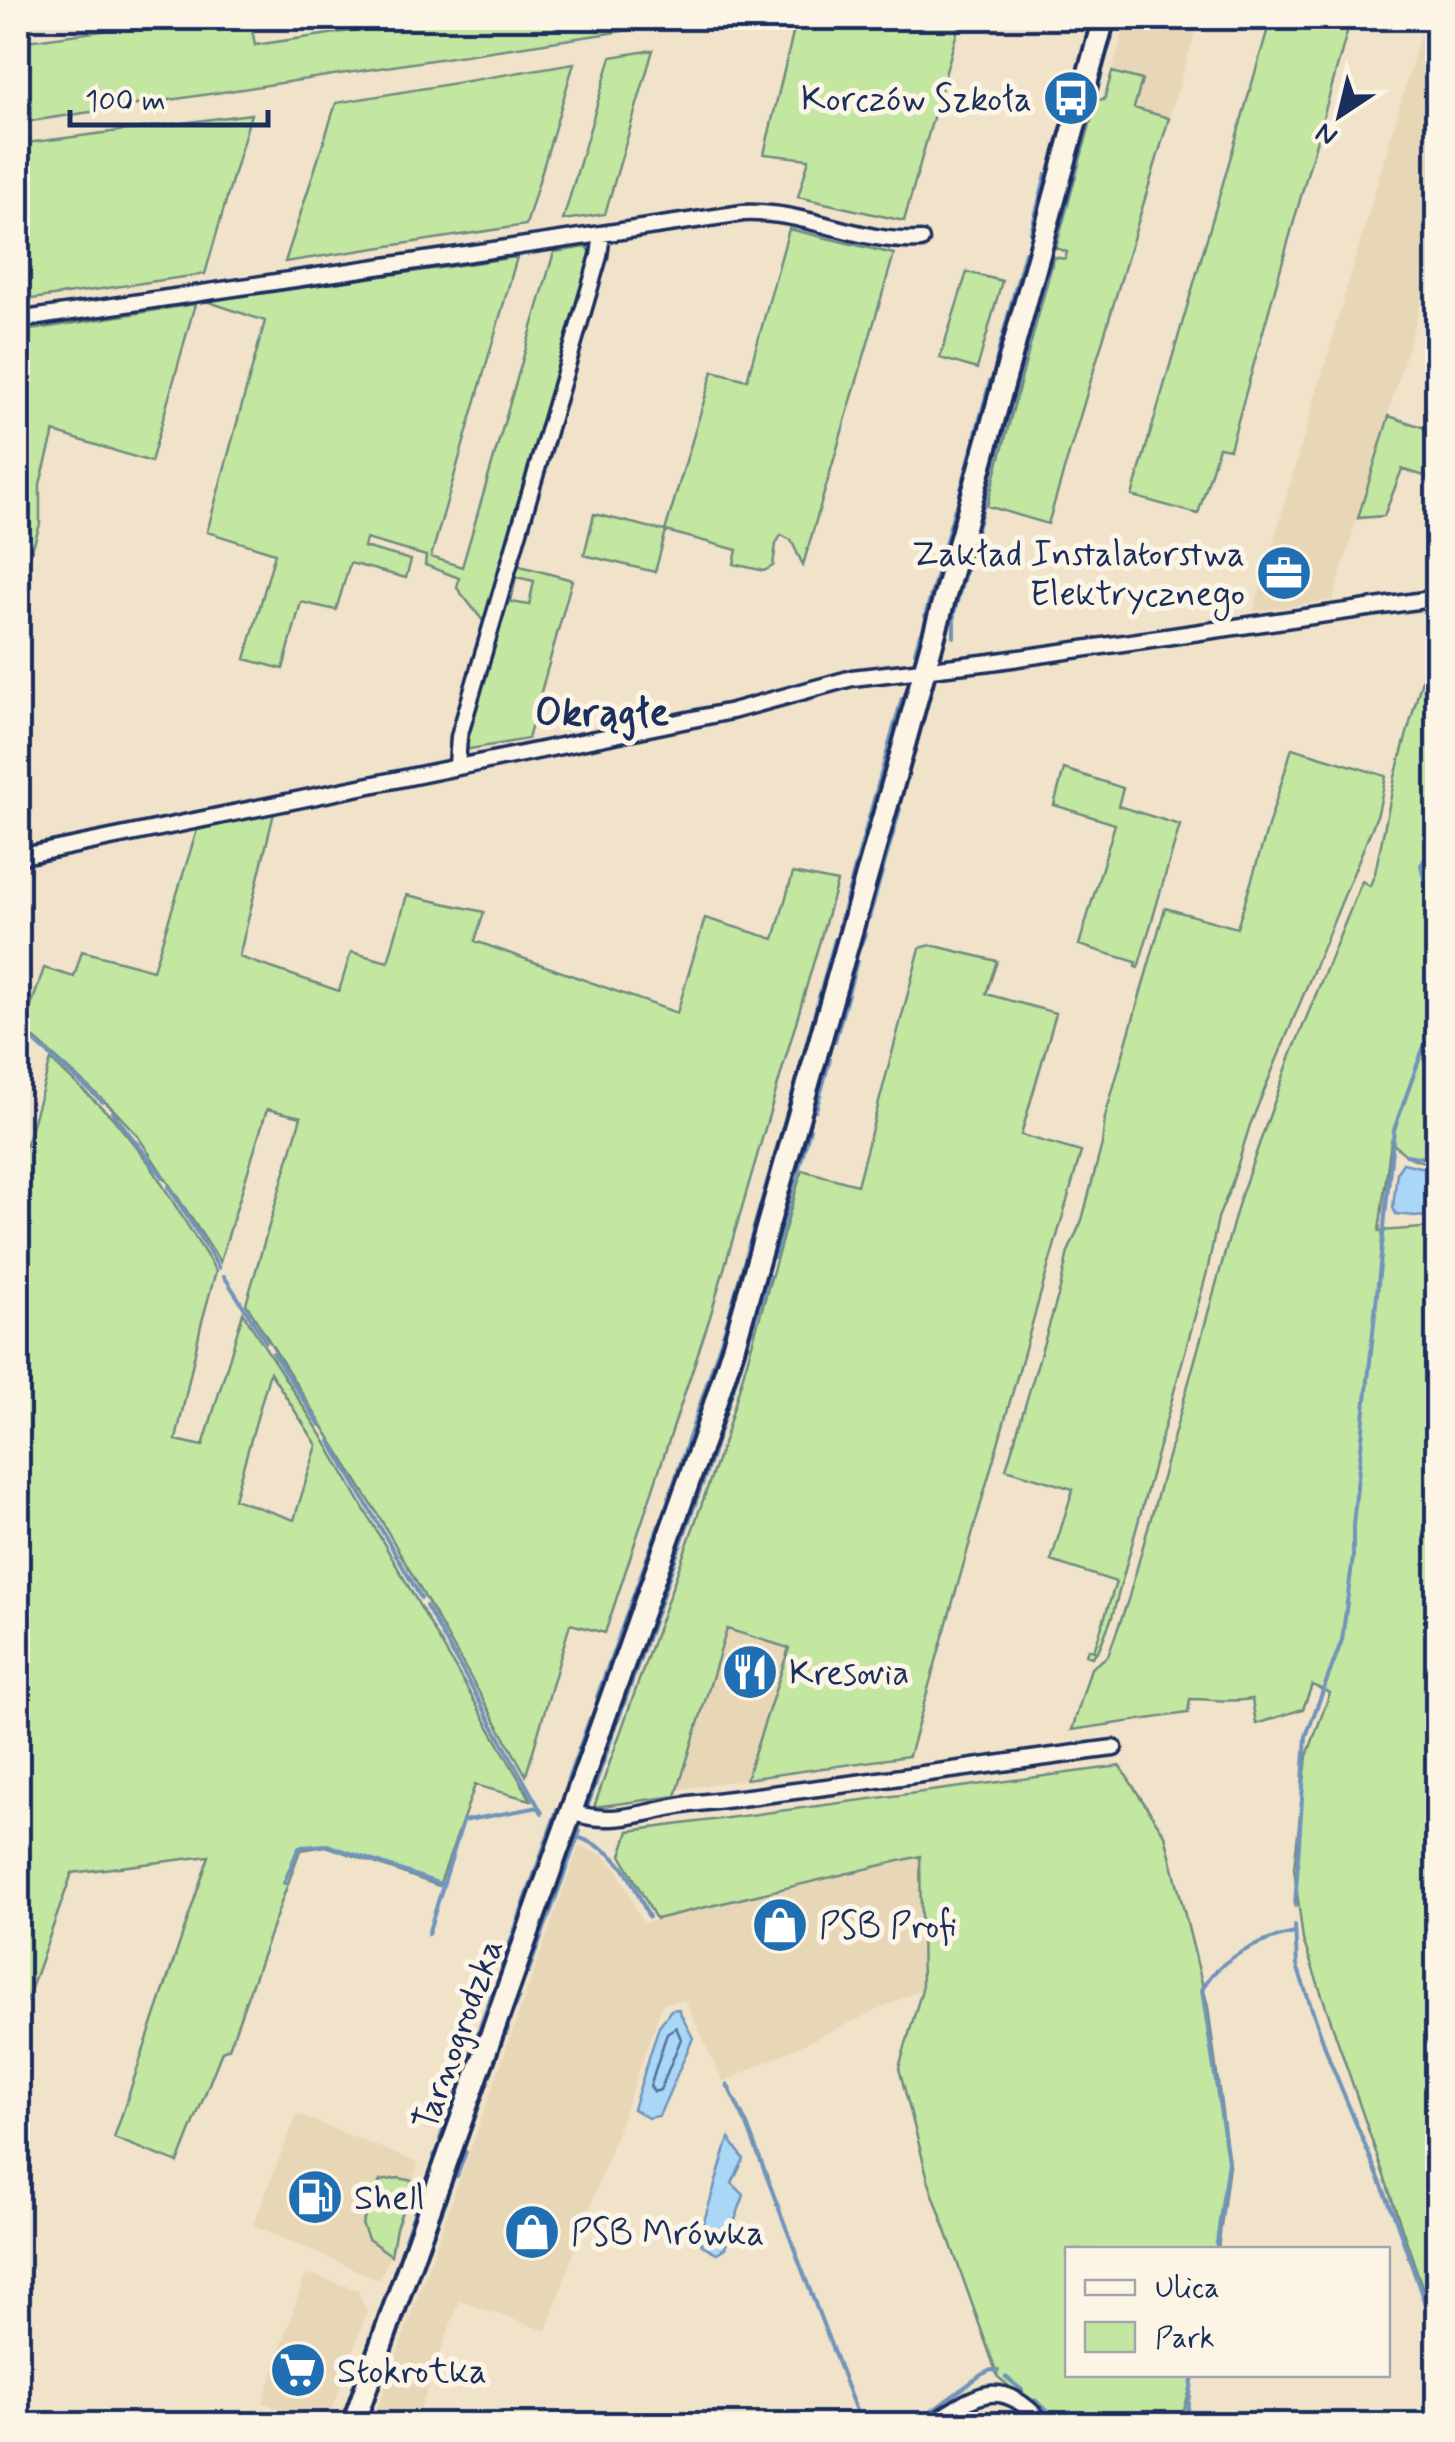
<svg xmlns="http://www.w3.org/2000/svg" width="1455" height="2442" font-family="Mynerve,sans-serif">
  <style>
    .built { fill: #e8d7b7 }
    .green { fill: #c3e7a1; stroke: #6f8b80; stroke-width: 2.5; fill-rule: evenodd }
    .water { fill: #abd7f7; stroke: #7194ba; stroke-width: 2.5 }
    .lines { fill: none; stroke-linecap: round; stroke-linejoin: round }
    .shore { stroke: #55729b; stroke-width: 2.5 }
    .stream { stroke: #7194ba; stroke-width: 4 }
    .street-casing { stroke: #1b2f5e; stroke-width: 21 }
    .primary-casing { stroke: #1b2f5e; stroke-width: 28 }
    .street { stroke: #fcf5e5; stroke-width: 14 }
    .primary { stroke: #fcf5e5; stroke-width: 20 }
    .labels { text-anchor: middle; stroke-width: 10; stroke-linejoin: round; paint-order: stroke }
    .poi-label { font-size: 35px; fill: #1b2f5e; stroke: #fcf5e5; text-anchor: start }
    .street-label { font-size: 35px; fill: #1b2f5e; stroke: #fcf5e5 }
    .quarter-label { font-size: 40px; font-weight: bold; fill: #1b2f5e; stroke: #fcf5e5 }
  </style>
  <rect width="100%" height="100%" fill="#f0e3ca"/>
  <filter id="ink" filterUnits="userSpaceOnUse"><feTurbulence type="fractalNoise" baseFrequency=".01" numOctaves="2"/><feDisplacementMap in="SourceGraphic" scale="20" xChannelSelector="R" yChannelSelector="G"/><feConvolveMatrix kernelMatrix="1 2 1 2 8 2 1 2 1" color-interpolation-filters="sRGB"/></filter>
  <g filter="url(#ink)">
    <path class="built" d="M1127 18H1200L1169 118 1104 100Z
      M1425 18H1437V249L1333 600 1253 612Z
      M726 1629 790 1648 746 1779 680 1789Z
      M579 1846 604 1856 617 1869 643 1923 921 1855 922 1989 723 2082 685 2000 663 2003 546 2331 459 2301 415 2424H372Z
      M297 2114 419 2163 396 2228 391 2255 379 2280 253 2225Z
      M310 2274 358 2290 367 2312 327 2424 263 2403 303 2280Z"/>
    <path class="green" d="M199 18H250L255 45 438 18H662L663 25 18 123V42Z
      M868 18H961L904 221 798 197 809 159 764 154 794 29Z
      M1271 18H1351L1230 449 1219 447 1198 514 1132 496Z
      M653 50 605 214 563 220 611 57Z
      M574 63 526 225 285 262 336 103Z
      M1112 72 1142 80 1134 108 1169 118 1048 524 987 506 1054 257 1065 259 1067 252 1056 248 1097 99 1104 100Z
      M251 114 205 274 18 301V144Z
      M789 229 894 254 803 565 791 540 781 535 776 544 773 566 764 571 734 564 737 550 666 531 655 572 584 555 594 514 665 531 713 371 747 380Z
      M587 247 593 254 484 622 457 588 459 578 425 565 426 556 366 539 364 547 411 560 406 578 350 563 336 610 301 602 283 669 245 659 275 553 207 532 265 321 206 301 517 257 431 557 462 567 554 252Z
      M967 272 1002 281 977 369 940 358Z
      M195 304 151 462 54 432 40 484V524L18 596V332Z
      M1389 416 1437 432V464L1431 478 1402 469 1384 516 1358 518Z
      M517 565 572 580 528 739 464 750ZM516 577 534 581 529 605 511 602Z
      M1437 625V1165C1415 1161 1405 1157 1391 1141L1379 1231 1437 1227V2330L1303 1940 1294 1868 1307 1756 1330 1693 1312 1685 1303 1709 1256 1724 1252 1699C1227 1703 1214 1699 1190 1699L1188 1713 1072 1730 1091 1668 1108 1656 1128 1600 1241 1195 1290 1058 1362 881 1370 886 1375 873 1395 777Z
      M1292 748 1386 776 1378 813 1250 1125 1231 1186 1218 1218 1207 1272 1112 1617 1099 1649 1092 1657 1086 1655 1088 1649 1094 1651 1116 1582 1051 1561 1073 1489 1006 1469 1060 1289 1068 1252 1082 1220 1102 1144 1105 1117 1165 908 1237 928Z
      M1064 769 1123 788 1118 806 1180 825 1138 968 1135 967 1136 962 1079 945 1115 824 1054 805Z
      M274 813 239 957 339 991 351 952 388 962 407 895 484 912 475 941 677 1013 705 918 774 939 793 873 837 882 710 1317 605 1633 570 1624 526 1775 377 1513 246 1304 301 1117 267 1109 220 1262 137 1135 113 1109 18 1024V1015L26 1021 44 968 74 977 82 951 153 970 197 830Z
      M931 945 997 961 986 994 1056 1013 1021 1135 1081 1152 909 1756 746 1779 789 1648 727 1629 676 1796 594 1807 724 1441 802 1170 857 1185 920 948Z
      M51 1060 112 1117 149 1163 216 1271 201 1325 176 1440 203 1446 243 1313 321 1434 531 1800 475 1785 439 1886 326 1846 300 1850 229 2048 222 2051 178 2163 114 2138 209 1856 72 1873 18 2025V1172ZM270 1372 317 1445 294 1520 234 1499Z
      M1120 1766 1165 1835 1208 2007 1229 2165 1218 2249 1068 2250V2374L1194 2375 1180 2424H1054L998 2377 929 2183 899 2068 922 1989 920 1856 656 1919 621 1855 629 1831Z
      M399 2178 413 2181 396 2228 391 2255 368 2239 362 2224 380 2181Z"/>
    <path class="water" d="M1403 1163 1437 1171V1218L1396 1214 1393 1208 1397 1172Z
      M678 2009 693 2038 659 2116 648 2118 633 2109 659 2026 671 2010Z
      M729 2138 744 2159 732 2183 744 2195 725 2248 717 2253 702 2245 699 2238Z"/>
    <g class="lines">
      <path class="shore" d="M676 2027 681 2039 660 2090 654 2092 650 2086 667 2033Z"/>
      <path class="stream" d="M1108 50 1112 38
        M1031 232 1046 174
        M1056 241 1102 73
        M996 361 1025 252
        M975 437 990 381
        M960 493 971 452
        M945 544 955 508
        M925 616 940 563
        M954 637V613L1050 263
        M915 652 920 634
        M1438 746V759
        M1438 840 1421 865 1438 943
        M869 918 900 809
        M839 926 902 698
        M861 944 865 934
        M18 1027 103 1102
        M835 1041 857 961
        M797 1078 835 939
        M816 1110 830 1059
        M112 1112 163 1177
        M1406 1155 1438 1160
        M169 1187 219 1268
        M774 1257 810 1129
        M224 1276 266 1342
        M273 1353 320 1425
        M330 1441 421 1598
        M666 1507 725 1329 791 1098
        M426 1606 542 1813
        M597 1697 659 1525
        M567 1782 590 1718
        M588 1805 710 1462 769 1276
        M575 1836C625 1854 627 1873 649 1917
        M284 1883 299 1847 327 1845 443 1885
        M1295 1906 1306 1736 1342 1640 1353 1557V1525L1394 1130 1424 1046 1438 1029
        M1295 1926 1297 1966 1330 2061 1395 2217 1425 2304 1438 2388
        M428 1934 463 1821 539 1807
        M502 1966 557 1810
        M528 1973 580 1831
        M515 2007 519 1998
        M506 2034 508 2028
        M727 2084 747 2125 861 2424
        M440 2139 494 1988
        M434 2156 435 2154
        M457 2176 466 2152
        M405 2239 419 2199
        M428 2249 445 2204
        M1216 2250 1228 2161 1202 1990C1217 1959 1262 1939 1295 1933
        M1006 2377 1022 2390
        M1035 2400 1063 2424
        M914 2424 981 2375 991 2370 998 2371
        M1186 2424 1193 2374"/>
      <g class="street-casing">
        <path id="street" d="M18 320 743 213C805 210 860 244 921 240
          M457 765 459 737 599 256 602 234
          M18 857 732 711 852 678 991 662 1438 598
          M571 1812C618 1828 651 1808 698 1803 837 1787 975 1766 1114 1748
          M931 2424C980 2393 999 2375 1044 2424"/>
      </g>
      <g class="primary-casing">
        <path id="primary" d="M353 2424 705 1435 734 1345 902 752 1104 18"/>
      </g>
      <use href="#street" class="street"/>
      <use href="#primary" class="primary"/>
    </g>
  </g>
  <defs>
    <g id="bus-disc" transform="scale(2.875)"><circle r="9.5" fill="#1f6fb2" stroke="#fcf5e5"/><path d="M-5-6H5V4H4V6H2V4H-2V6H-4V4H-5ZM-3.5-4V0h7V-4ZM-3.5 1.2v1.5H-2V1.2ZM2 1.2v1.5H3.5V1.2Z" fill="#fff"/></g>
    <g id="office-disc" transform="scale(2.875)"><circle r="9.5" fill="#1f6fb2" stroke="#fcf5e5"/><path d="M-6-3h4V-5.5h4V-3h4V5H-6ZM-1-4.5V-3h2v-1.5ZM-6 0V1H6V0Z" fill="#fff"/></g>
    <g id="restaurant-disc" transform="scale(2.875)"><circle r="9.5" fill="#1f6fb2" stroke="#fcf5e5"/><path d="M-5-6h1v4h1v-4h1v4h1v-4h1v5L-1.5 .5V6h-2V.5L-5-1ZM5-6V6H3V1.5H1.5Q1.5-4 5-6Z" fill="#fff"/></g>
    <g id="shop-disc" transform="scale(2.875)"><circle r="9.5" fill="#1f6fb2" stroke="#fcf5e5"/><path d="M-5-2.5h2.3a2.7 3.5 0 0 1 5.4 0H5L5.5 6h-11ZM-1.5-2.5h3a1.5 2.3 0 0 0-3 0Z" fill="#fff"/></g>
    <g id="fuel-disc" transform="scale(2.875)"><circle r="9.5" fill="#1f6fb2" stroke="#fcf5e5"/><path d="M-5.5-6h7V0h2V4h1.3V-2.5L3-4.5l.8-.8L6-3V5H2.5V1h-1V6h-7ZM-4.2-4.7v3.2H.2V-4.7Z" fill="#fff"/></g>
    <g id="supermarket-disc" transform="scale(2.875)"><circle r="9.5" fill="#1f6fb2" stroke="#fcf5e5"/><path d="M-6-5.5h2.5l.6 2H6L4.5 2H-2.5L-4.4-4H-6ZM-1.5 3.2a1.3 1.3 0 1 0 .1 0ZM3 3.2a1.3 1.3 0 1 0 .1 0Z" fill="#fff"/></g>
  </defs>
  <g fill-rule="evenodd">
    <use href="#bus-disc" x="1071" y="98"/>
    <use href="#office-disc" x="1284" y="573"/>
    <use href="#restaurant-disc" x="750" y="1672"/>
    <use href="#shop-disc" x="780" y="1925"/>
    <use href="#fuel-disc" x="315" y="2197"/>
    <use href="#shop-disc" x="532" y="2232"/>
    <use href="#supermarket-disc" x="298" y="2370"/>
  </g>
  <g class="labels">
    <g class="poi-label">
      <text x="1032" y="110" text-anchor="end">Korczów Szkoła</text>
      <text x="1245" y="565" text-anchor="end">Zakład Instalatorstwa<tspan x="1245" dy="40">Elektrycznego</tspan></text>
      <text x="789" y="1684">Kresovia</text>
      <text x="819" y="1937">PSB Profi</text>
      <text x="354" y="2209">Shell</text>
      <text x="571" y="2244">PSB Mrówka</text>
      <text x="337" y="2382">Stokrotka</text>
    </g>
    <g class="street-label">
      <text transform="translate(457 2034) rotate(-70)" y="12">Tarnogrodzka</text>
    </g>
    <g class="quarter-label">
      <text x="602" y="725">Okrągłe</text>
    </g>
  </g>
  <rect width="1455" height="2442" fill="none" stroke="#fcf5e5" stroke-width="60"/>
  <rect x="30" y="30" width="1395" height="2382" fill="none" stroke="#1b2f5e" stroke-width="4" filter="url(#ink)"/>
  <rect x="1065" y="2247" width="325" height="130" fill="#fcf5e5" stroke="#a2a6af" stroke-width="2.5"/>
  <rect x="1085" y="2280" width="50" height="15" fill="#fcf5e5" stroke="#a2a6af" stroke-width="2.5"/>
  <text x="1155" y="2297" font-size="30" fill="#1b2f5e">Ulica</text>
  <rect x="1085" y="2322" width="50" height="30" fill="#c3e7a1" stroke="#a2a6af" stroke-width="2.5"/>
  <text x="1155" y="2347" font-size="30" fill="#1b2f5e">Park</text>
  <g transform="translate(1340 115) rotate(215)" stroke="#fcf5e5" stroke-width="8" paint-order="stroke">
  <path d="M0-8L18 38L0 25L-18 38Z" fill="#1b2f5e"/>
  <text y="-15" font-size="28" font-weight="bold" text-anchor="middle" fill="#1b2f5e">N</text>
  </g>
  <path d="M70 110v15h198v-15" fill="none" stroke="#1b2f5e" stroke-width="5"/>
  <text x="85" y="110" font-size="30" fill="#1b2f5e" stroke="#fcf5e5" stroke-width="8" paint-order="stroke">100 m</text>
</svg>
